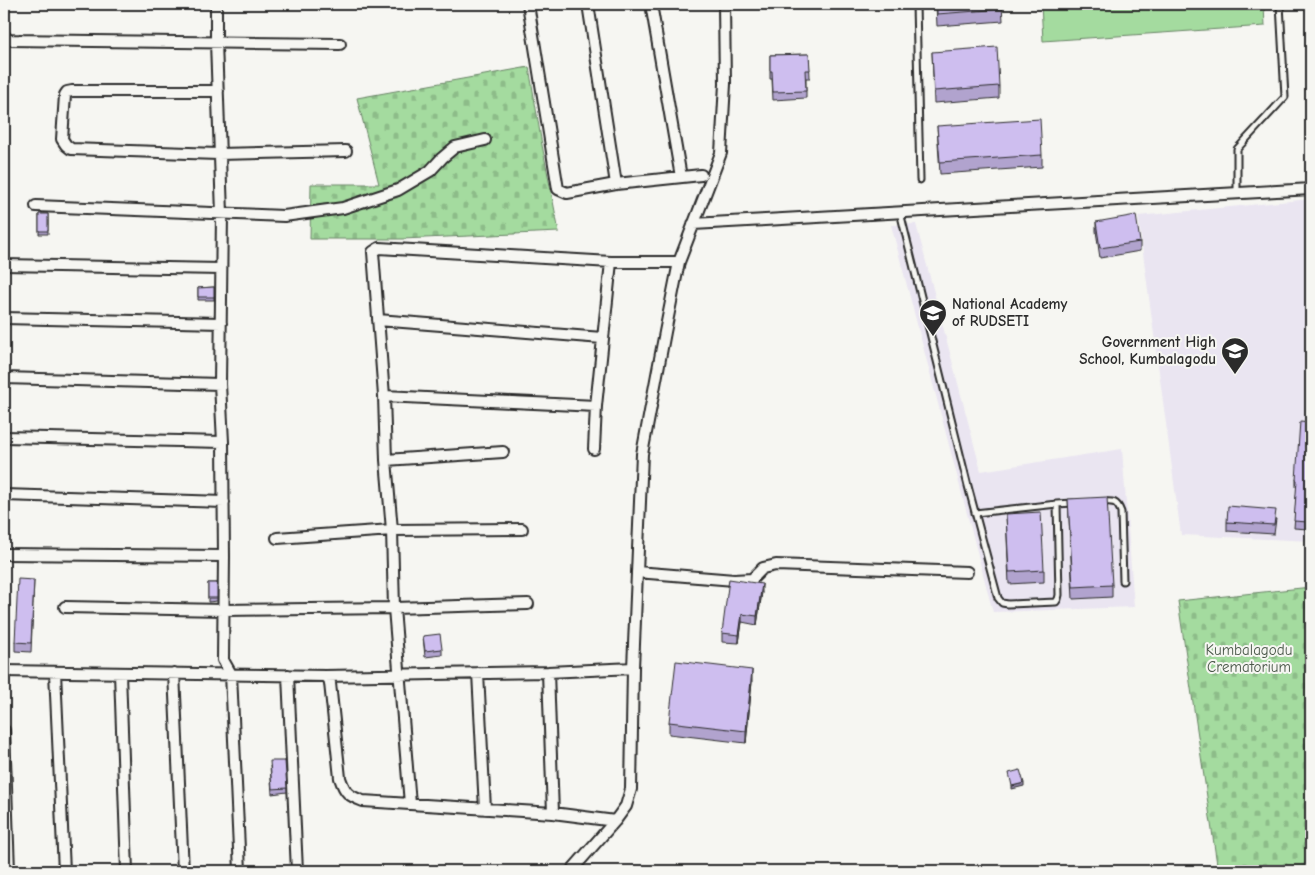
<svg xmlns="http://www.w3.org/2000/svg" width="1315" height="875" font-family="'Comic Neue',sans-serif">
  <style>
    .built { fill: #eae5f1 }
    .cemetery { fill: url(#cemetery-stones); stroke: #688365 }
    .pitch { fill: #a4db9f; stroke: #688365 }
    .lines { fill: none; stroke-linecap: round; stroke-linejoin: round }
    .lane-casing { stroke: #2b2b2b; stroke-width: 9 }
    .street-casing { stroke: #2b2b2b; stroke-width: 14 }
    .lane { stroke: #f6f6f2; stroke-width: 5 }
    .street { stroke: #f6f6f2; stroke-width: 10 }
    .wall { fill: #b1a3ce; stroke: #2b2b2b }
    .shaded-wall { fill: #9085a7; stroke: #2b2b2b }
    .building { fill: #cebeef; stroke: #2b2b2b }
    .labels { text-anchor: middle; stroke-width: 4; stroke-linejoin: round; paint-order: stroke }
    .poi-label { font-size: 15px; font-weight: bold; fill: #2b2b2b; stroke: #f6f6f2; text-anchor: start }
    .park-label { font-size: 15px; fill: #495748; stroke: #f6f6f2 }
  </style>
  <defs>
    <pattern id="cemetery-stones" width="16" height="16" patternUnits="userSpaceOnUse" patternTransform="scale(1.25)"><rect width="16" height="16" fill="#a4db9f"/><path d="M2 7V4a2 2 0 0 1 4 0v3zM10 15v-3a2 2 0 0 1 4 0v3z" fill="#8dbc89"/></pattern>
  </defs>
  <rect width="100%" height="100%" fill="#f6f6f2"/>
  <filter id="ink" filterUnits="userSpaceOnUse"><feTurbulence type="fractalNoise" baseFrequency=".02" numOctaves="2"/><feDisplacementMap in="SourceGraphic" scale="10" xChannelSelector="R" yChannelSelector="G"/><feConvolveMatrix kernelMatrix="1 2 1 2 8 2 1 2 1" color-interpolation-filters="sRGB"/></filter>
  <g filter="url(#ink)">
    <path class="built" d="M1311 199V541L1181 535 1138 216Z
      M916 224 981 471 1122 449 1134 607 993 612 891 225Z"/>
    <path class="cemetery" d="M529 67 542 145 559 232 402 239H310L311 184H379L357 98Z
      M1311 587V871H1218L1178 601Z"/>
    <path class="pitch" d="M1041 4H1264L1265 26 1043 41Z"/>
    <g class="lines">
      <g class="lane-casing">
        <path id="lane" d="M916 4 920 180
          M1237 193V149L1285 97 1280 4
          M900 212 968 486 998 598 1002 603 1008 604 1056 602 1058 599 1059 595 1057 504 975 513
          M1102 502C1113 501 1117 501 1121 512L1123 581
          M1057 504 1073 503"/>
      </g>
      <g class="street-casing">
        <path id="street" d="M216 4V42L222 214 220 384 223 442 224 556 223 660 231 674 240 871
          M528 4 558 189 567 193 616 184 701 175
          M588 4 616 184
          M651 4 681 177
          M4 35 8 40 340 44
          M218 91H72L67 92 65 95 62 139 66 145 71 149 218 154 346 151
          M36 206 284 216 343 208 398 190 430 171 442 158 455 147 485 140
          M693 224 1311 189
          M4 265 221 269
          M4 318 221 323
          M378 320 602 338
          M4 378 220 384
          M384 396 596 406
          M4 437 223 442
          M594 449 596 406 611 262
          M386 460 503 452
          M4 495 224 502
          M277 538 392 530 522 529
          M4 554 224 556
          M637 572 734 580 752 579 763 568 776 565 967 572
          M528 604 394 608 392 530 386 460 384 396 373 252 379 248 611 262H679
          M65 607 224 610 394 608 410 804
          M4 671 325 676 548 672 633 668
          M55 672 64 871
          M548 672 553 813
          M120 673 127 871
          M174 673 183 871
          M478 673 485 809
          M288 675 297 871
          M325 676 329 679 330 683 340 778C345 793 349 796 363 801L553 813 615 821
          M4 730 9 871
          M571 871 615 821 626 806 631 789 633 668 642 454 665 332 679 262 721 153 725 84 724 4"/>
      </g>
      <use href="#lane" class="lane"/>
      <use href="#street" class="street"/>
    </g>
    <path class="wall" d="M936 4H1002L1003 21 937 26Z
      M932 52 999 86V98L934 103Z
      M809 54 810 78H806V98L773 100 772 79H770V55Z
      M937 126 1042 155V167L940 174Z
      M1308 193H1311V217H1309Z
      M39 214H48V234H39Z
      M1096 222 1140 242V251L1100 258 1096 231Z
      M214 287V300H198V288Z
      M1311 422V490L1308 529 1294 528 1297 487H1296V480Z
      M1068 499 1112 585V597L1073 599Z
      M1006 514 1044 570V582L1009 584Z
      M1276 519 1274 534 1227 531V522Z
      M34 580 31 652 15 651V642Z
      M208 583H217V601L208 602Z
      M762 592 757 625 742 622 739 643 722 642V633Z
      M423 636 442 649V655L425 657Z
      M752 682 746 743 669 734V722Z
      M285 761 287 792 272 794 270 766Z"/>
    <path class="shaded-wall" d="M1311 483V490L1308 529V522Z
      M762 584V592L757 625V616Z
      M742 614V622L739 643V635Z
      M752 670V682L746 743V731Z
      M1024 783V786L1012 789V786Z"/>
    <path class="building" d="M937 4H1002L1003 9 937 14Z
      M997 47 999 86 934 91 932 52Z
      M809 54 810 70H805L806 91 773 92 772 71H770V55Z
      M1040 119 1042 155 940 162 937 126Z
      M1308 193H1311V210L1309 211Z
      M39 214H48V231H39Z
      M1136 215 1140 242 1100 248 1096 222Z
      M214 287V297H198V288Z
      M1300 421 1311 422V483L1308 522 1294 521 1297 480H1296Z
      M1107 497 1112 585 1073 587 1068 499Z
      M1228 506 1276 510 1274 525 1227 522Z
      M1041 512 1044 570 1009 572 1006 514Z
      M18 579 34 580 31 643 15 642Z
      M729 579 762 584 757 616 742 614 739 635 722 633Z
      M208 583H217V598H208Z
      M440 634 442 649 425 651 423 636Z
      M676 661 752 670 746 731 669 722Z
      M270 761H285L287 788 272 789Z
      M1020 770 1024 783 1012 786 1009 773Z
      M1310 869V871H1283Z"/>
  </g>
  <defs>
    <g id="university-pin" transform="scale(1.4375)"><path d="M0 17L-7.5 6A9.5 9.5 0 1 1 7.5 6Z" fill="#2b2b2b" stroke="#f6f6f2"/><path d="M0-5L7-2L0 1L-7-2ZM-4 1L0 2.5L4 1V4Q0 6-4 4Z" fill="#fff"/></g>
  </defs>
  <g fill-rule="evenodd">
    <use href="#university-pin" x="933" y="313"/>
    <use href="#university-pin" x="1235" y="351"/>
  </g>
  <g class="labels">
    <g class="poi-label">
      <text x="952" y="309">National Academy<tspan x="952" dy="17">of RUDSETI</tspan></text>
      <text x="1216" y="347" text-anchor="end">Government High<tspan x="1216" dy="17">School, Kumbalagodu</tspan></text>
    </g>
    <g class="park-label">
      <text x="1249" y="655">Kumbalagodu<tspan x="1249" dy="17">Crematorium</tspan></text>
    </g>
  </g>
  <rect width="1315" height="875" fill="none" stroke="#f6f6f2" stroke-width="20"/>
  <rect x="10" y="10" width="1295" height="855" fill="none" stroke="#2b2b2b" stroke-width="2" filter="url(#ink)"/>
</svg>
